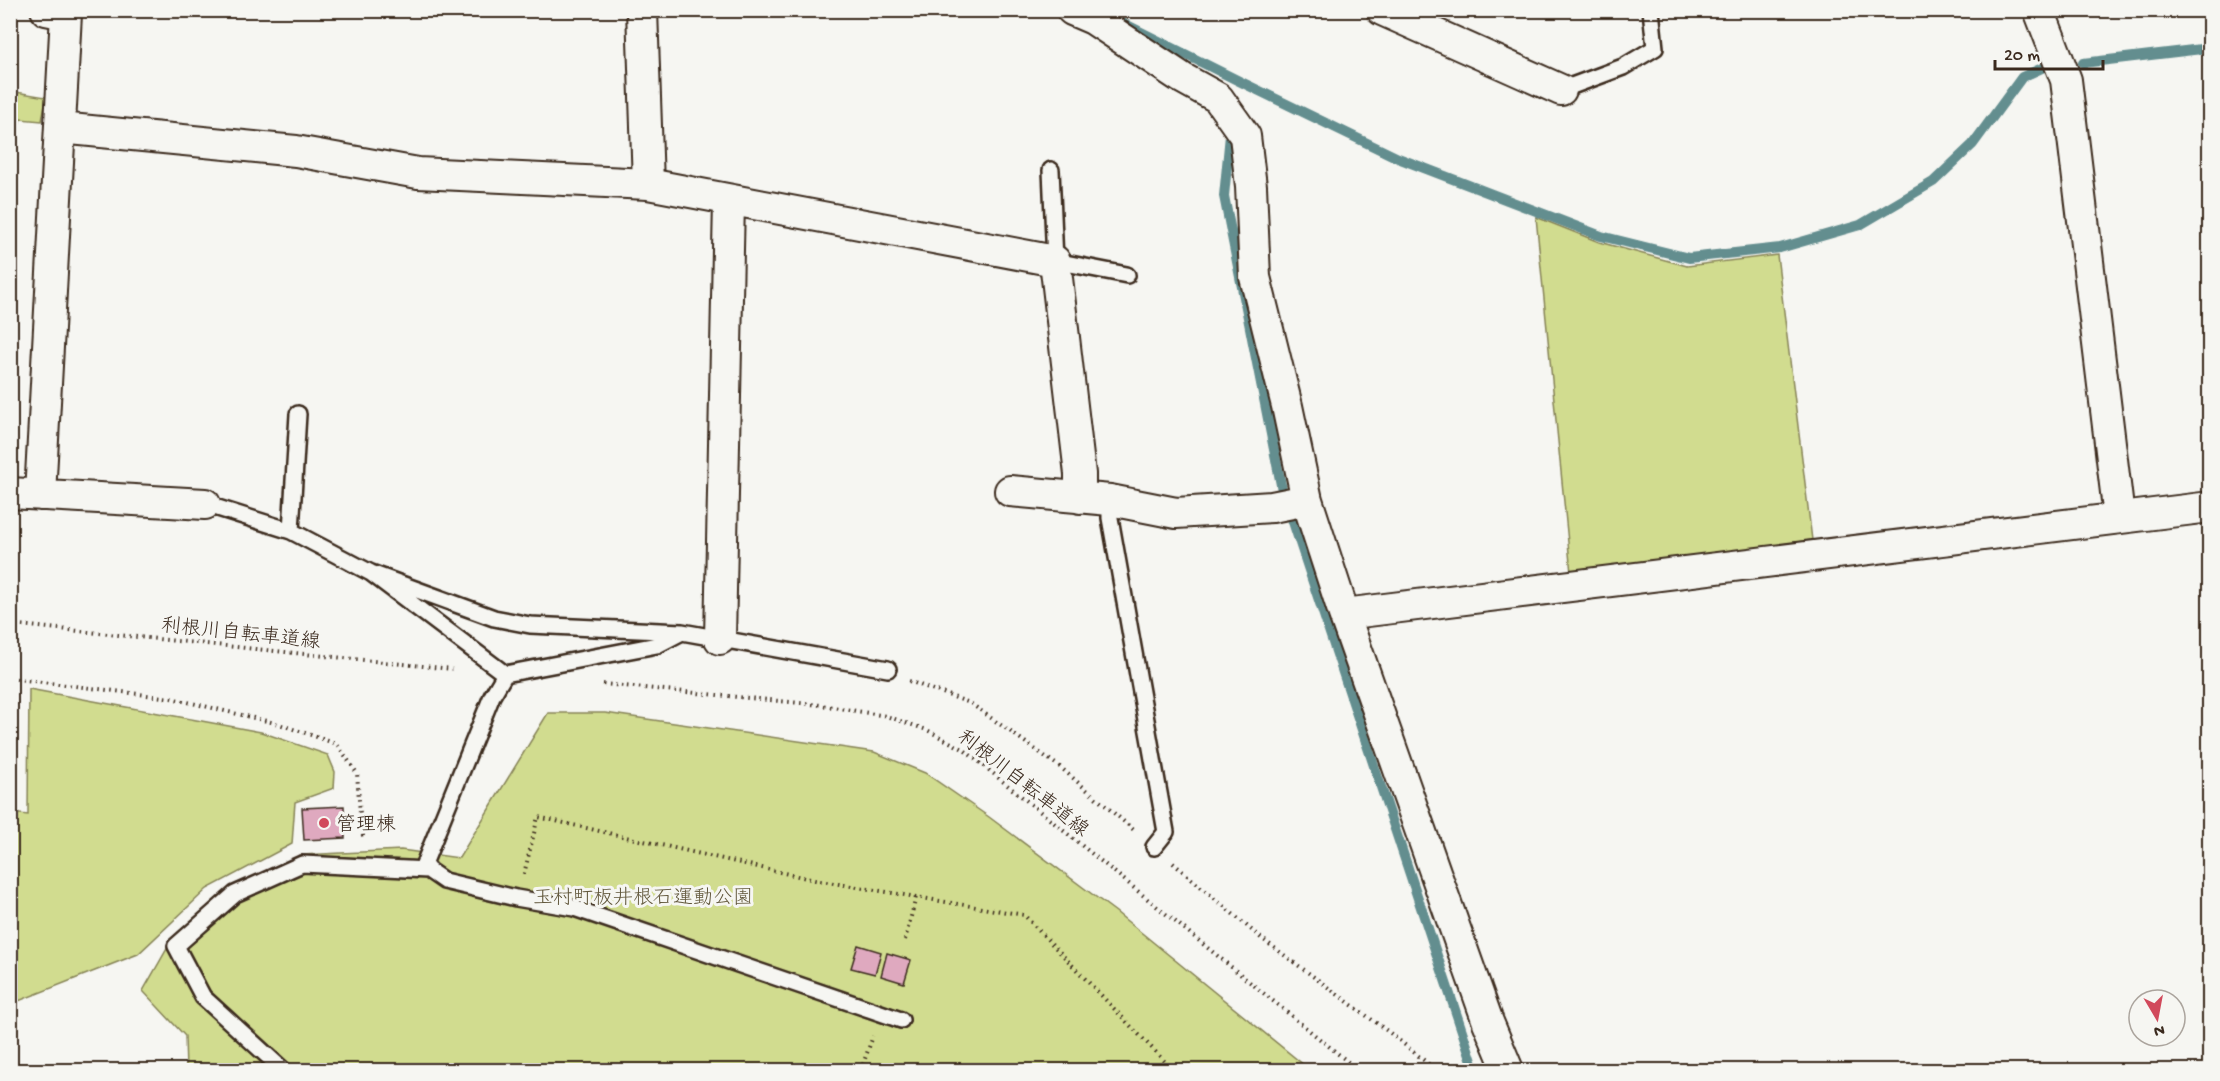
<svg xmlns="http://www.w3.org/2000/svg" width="2220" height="1081" font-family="'Gochi Hand','Klee One',sans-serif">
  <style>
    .green { fill: #d1dc8f; stroke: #868356; stroke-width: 1.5 }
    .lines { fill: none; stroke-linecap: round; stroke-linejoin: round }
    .stream { stroke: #648e8f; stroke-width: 10 }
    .building { fill: #dfa9bf; stroke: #3b2a1e; stroke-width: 1.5 }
    .service-casing { stroke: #3b2a1e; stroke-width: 20 }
    .minor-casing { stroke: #3b2a1e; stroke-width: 34 }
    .path { stroke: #3b2a1e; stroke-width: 4; stroke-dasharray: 1.5 4.5; stroke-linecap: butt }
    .service { stroke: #f6f6f2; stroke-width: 15 }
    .minor { stroke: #f6f6f2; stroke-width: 30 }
    .poi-dot { fill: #d1495b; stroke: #f6f6f2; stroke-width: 2 }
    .labels { text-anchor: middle; stroke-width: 6; stroke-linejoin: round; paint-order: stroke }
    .street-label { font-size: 20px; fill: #3b2a1e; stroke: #f6f6f2 }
    .poi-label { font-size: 20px; fill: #3b2a1e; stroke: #f6f6f2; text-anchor: start }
    .park-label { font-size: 20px; fill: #60563a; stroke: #f6f6f2 }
  </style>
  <rect width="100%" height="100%" fill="#f6f6f2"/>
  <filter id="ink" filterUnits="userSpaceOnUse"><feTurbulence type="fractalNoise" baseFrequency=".0167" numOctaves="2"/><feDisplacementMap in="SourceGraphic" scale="12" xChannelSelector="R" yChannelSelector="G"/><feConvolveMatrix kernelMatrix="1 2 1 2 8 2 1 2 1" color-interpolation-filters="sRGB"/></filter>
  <g filter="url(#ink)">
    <path class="green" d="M10 91 46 97 42 121 20 119 15 154H11Z
      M1536 217 1599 242 1687 266 1777 255 1812 540 1571 573Z
      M29 689 261 732 328 755 335 772 334 788 295 802 292 844 207 889 138 954 11 1004V813L28 815Z
      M548 713H605L874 752 925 773 989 817 1116 912 1310 1070H186L185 1036 143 991 168 947 227 890 302 855 401 850 459 858Z"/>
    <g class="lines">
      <path class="stream" d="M1121 22 1237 80 1398 158 1601 236 1689 258 1780 248 1860 225 1933 182 1973 144 2022 77 2042 68
        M2083 63 2210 48
        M1230 135 1224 196 1282 490
        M1291 516 1475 1070"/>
    </g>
    <path class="building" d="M344 806 345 838 304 840 302 808Z
      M858 945 881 952 875 974 851 968Z
      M887 953 911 960 904 983 881 976Z"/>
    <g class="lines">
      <g class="service-casing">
        <path id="service" d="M1561 90 1623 67 1655 48 1651 10
          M1051 170 1055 261 1127 275
          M1110 500V518L1166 832 1154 847
          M205 504 291 531 371 573 494 618 530 625 682 632 888 669
          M291 531 298 414
          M371 573 505 674 492 696 424 864 428 870 444 881 516 898 574 908 901 1020
          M505 674 657 645 682 632
          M283 1070 203 997 176 946 235 894 302 864 428 870"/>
      </g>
      <g class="minor-casing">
        <path id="minor" d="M642 10 648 184 1055 261 1080 474V498
          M1072 10 1093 19 1182 78 1218 98 1245 136 1251 186 1255 277 1287 406 1307 500 1344 614 1488 1022 1508 1070
          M1382 10 1561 90
          M2039 10 2066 80 2119 517
          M60 128 296 151 418 173 648 184
          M1010 491 1110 500 1176 513 1272 507 1307 500
          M10 493 205 504
          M40 495 66 14 46 10
          M1344 614 2210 507
          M720 639 729 201"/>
      </g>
      <path class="path" d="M10 624 452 669
        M10 678 171 698 279 724 337 744 357 773 361 827 364 840
        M909 681 970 703 1060 767 1135 831
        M603 684 821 705 886 716 927 730 963 749 1358 1070
        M1173 863 1261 938 1390 1033 1436 1070
        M524 874 538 817 815 880 1024 915 1173 1070
        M905 940 916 897
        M861 1070 873 1036
        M1341 1070 1348 1062
        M1372 1070 1383 1067 1389 1070"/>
      <use href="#service" class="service"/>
      <use href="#minor" class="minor"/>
    </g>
  </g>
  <circle class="poi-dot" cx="324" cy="823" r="6"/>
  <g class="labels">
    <g class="street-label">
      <text transform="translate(241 632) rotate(6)" y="7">利根川自転車道線</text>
      <text transform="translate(1024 782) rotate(38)" y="7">利根川自転車道線</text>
    </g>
    <g class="poi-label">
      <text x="336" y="830">管理棟</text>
    </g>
    <g class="park-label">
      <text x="643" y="903">玉村町板井根石運動公園</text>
    </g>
  </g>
  <rect width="2220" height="1081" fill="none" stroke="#f6f6f2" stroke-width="36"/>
  <rect x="18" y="18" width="2184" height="1045" fill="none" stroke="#3b2a1e" stroke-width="2" filter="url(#ink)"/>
  <g transform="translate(2157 1018) rotate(170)"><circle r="28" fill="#f6f6f2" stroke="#aba49d" stroke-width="1.5"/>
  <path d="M0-4.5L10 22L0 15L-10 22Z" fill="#d1495b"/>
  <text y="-9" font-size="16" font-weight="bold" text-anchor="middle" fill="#3b2a1e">N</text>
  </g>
  <path d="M1995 60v9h108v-9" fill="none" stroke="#3b2a1e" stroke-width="3"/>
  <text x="2004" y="60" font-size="18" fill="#3b2a1e" stroke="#f6f6f2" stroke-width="4.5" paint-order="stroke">20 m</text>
</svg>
